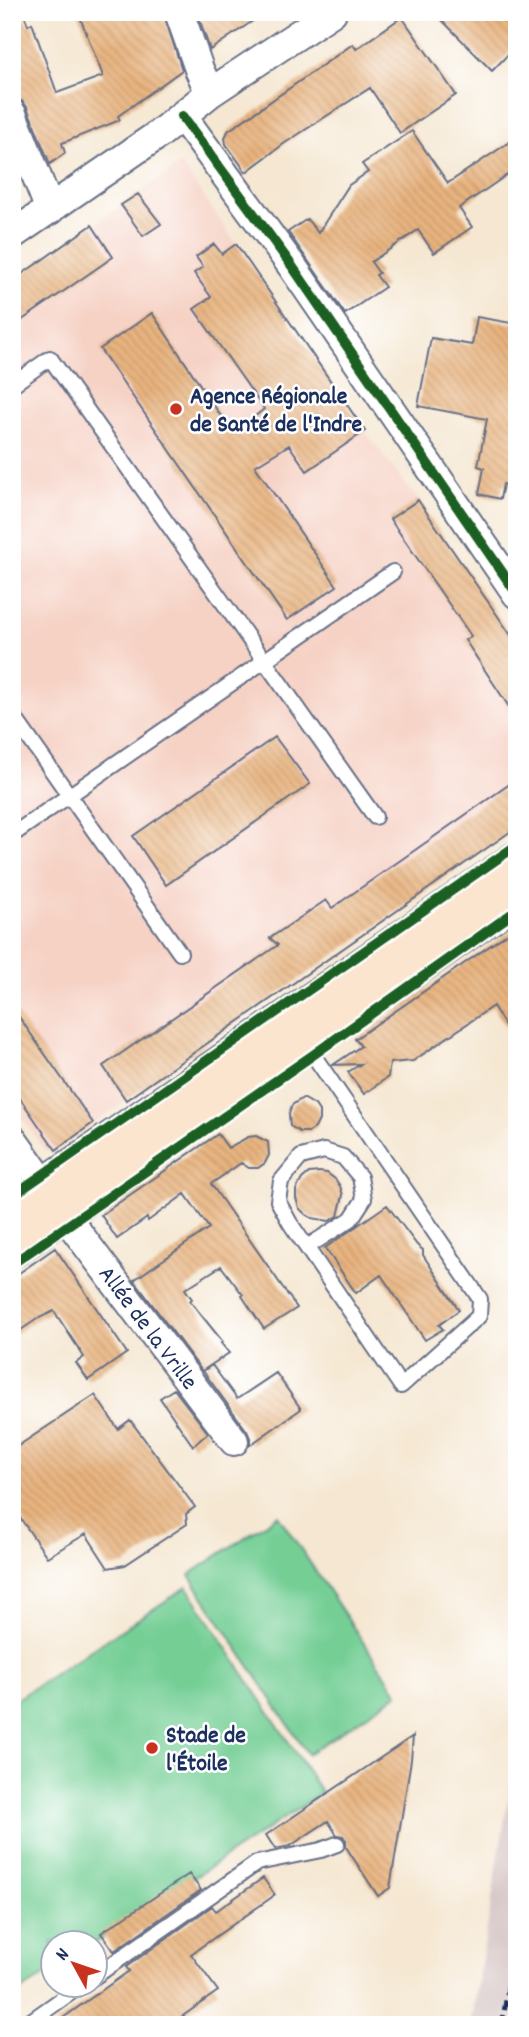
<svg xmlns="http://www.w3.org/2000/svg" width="529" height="2037" font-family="Dekko,sans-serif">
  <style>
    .built { fill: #f6d2c5 }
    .railway { fill: #d1bfbf }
    .pitch { fill: #75cf95; stroke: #487f7a; stroke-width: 2 }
    .building { fill: url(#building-back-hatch) }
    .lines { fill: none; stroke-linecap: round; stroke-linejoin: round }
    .service-casing { stroke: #676f86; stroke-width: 18 }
    .minor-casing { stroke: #676f86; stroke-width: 32 }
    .secondary-casing { stroke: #676f86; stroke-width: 42 }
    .service { stroke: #fff; stroke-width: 14 }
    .minor { stroke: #fff; stroke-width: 28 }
    .secondary { stroke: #fbe5cf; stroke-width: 38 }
    .rail { stroke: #1b2f5e; stroke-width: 5; stroke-dasharray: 10 5; stroke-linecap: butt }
    .cycleway-casing { stroke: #fff; stroke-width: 15 }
    .cycleway { stroke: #1b5e20; stroke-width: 10 }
    .poi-dot { fill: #c8321e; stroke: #fff; stroke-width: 2.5 }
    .labels { text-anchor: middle; stroke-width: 5; stroke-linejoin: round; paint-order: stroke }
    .poi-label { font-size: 24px; font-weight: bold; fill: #1b2f5e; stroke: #fff; text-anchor: start }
    .street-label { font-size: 24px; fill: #1b2f5e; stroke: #fff }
  </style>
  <defs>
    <pattern id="building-back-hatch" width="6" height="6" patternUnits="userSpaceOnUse" patternTransform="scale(1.75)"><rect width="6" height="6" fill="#e8b37e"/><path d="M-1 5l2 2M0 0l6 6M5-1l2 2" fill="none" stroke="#c69a6f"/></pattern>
  </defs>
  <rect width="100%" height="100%" fill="#fff"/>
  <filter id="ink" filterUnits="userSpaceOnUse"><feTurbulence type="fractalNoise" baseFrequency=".0143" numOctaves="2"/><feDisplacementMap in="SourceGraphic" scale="14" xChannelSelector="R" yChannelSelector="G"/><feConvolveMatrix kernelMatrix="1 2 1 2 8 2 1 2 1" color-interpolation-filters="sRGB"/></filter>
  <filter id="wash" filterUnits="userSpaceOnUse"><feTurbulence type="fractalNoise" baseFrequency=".00686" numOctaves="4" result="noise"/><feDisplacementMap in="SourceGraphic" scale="28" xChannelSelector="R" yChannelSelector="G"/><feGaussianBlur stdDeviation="1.57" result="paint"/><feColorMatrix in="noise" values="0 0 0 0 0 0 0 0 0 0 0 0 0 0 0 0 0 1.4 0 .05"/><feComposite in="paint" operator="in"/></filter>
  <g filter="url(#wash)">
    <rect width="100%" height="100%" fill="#f5e7d1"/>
    <path class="built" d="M181 164 365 431 418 500 517 644V827L56 1150 45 1151 12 1104V281Z"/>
    <path class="railway" d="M517 1746V2025H471Z"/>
    <path class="pitch" d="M278 1515 398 1694 308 1754 189 1575Z
      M187 1587 322 1793 95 1943 52 1942V1971L12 1997V1702Z"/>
    <g id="blocks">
      <path class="building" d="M12 12H23L28 25 32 23 57 93 103 76 78 12H163L182 70 118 116 120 120 62 143 65 153 50 164 27 107 22 101 12 98Z
        M197 12H266L210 50Z
        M434 12H517V45L492 71Z
        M402 17 456 95 400 133 370 88 285 143 246 172 226 144 225 138 228 131 353 44 356 49Z
        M412 131 448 183 517 137V168L459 208 472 227 434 253 418 230 371 262 379 273 376 275 385 287 345 314 288 232 307 219 318 233 349 185 368 172 362 164Z
        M138 194 161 224 143 236 121 205Z
        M92 225 113 257 12 327V281Z
        M214 244 222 254 236 244 365 431 307 471 289 445 255 466 337 586 287 620 100 349 152 313 233 434 264 409 194 309 211 297 194 273 203 267 196 257Z
        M477 317 517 324V486L503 484 500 499 479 494 484 468 478 466 487 419 418 406 431 338 472 345Z
        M418 500 517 644V719L465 640 471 636 390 519Z
        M275 737 310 784 166 885 133 836Z
        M517 779V827L126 1100 103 1066 278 945 270 938 326 900 332 908Z
        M517 927V1045L493 1006 413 1061 390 1063 388 1077 364 1094 348 1072 361 1064 333 1065 361 1046 355 1039Z
        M12 1007 93 1123 56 1150 12 1087Z
        M303 1098 315 1105 319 1111V1120L315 1128 309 1132H300L290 1126 289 1114 292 1105Z
        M218 1134 228 1148 248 1137 256 1136 268 1142 269 1155 265 1163 258 1168H249L241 1163 211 1184 297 1308 264 1329 242 1296 243 1295 221 1266 185 1289 192 1299 190 1301 223 1342 221 1343 229 1353 202 1371 134 1280 209 1228 185 1194 148 1221 147 1218 117 1239 101 1215Z
        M319 1172 327 1173 335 1179 340 1186 343 1195 338 1216 329 1221 312 1218 305 1214 299 1208 296 1198V1190L302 1179 309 1173Z
        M387 1205 417 1245 423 1250V1255L459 1310 439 1325 443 1329 425 1340 381 1275 356 1293 325 1248Z
        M55 1248 127 1353 88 1380 76 1363 84 1357 54 1311 37 1319 12 1336V1278Z
        M212 1365 237 1399 276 1373 301 1409 250 1445V1438L247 1431 203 1371Z
        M174 1389 208 1433 193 1446 160 1398Z
        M95 1395 118 1429 130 1420 195 1507 186 1514 187 1524 125 1565 108 1568 86 1534 47 1557 12 1506V1450Z
        M413 1736 411 1760 390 1888 378 1896 346 1847V1840L343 1836 337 1835 328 1821 290 1846 275 1849 266 1835Z
        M189 1874 201 1890 114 1951 101 1933Z
        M263 1878 275 1895 191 1954 218 1991 170 2025H53L129 1971 126 1967 212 1906 216 1911Z"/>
    </g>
  </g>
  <g filter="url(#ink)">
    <use href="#blocks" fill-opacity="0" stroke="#676f86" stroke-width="2"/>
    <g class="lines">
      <g class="service-casing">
        <path id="service" d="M12 385 50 358 375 817
          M12 714 180 953
          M12 835 393 572
          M305 1043 480 1299 479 1316 401 1386 290 1223 278 1201 281 1181 301 1157 324 1151 343 1157 360 1177 364 1199 351 1219 307 1247
          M94 1977 257 1863 321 1850 337 1844
          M25 2025 83 1984"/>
      </g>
      <g class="minor-casing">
        <path id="minor" d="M179 12 199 69 210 93
          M12 114 50 210
          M182 116 292 266 517 594
          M12 235 159 134 210 93 332 12
          M12 1139 46 1187
          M63 1213 234 1441"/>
      </g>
      <g class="secondary-casing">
        <path id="secondary" d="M12 1210 517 861
          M12 1248 517 895"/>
      </g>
      <use href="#service" class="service"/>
      <use href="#minor" class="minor"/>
      <use href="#secondary" class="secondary"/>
      <path class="rail" d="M502 2025 517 1932"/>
      <g class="cycleway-casing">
        <path id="cycleway" d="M182 116 292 266 517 594
          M12 1196 517 845
          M12 1264 313 1055 517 910"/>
      </g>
      <use href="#cycleway" class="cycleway"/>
    </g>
  </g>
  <g class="poi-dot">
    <circle cx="176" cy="409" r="7"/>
    <circle cx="152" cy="1748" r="7"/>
  </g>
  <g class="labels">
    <g class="poi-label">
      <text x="190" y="403">Agence Régionale<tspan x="190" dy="28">de Santé de l'Indre</tspan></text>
      <text x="166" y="1742">Stade de<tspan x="166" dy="28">l'Étoile</tspan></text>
    </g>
    <g class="street-label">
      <text transform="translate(149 1327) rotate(53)" y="8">Allée de la Vrille</text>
    </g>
  </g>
  <rect width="529" height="2037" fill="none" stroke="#fff" stroke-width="42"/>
  <g transform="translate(74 1964) rotate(310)"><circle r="33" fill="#ffffff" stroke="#a4acbf" stroke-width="2"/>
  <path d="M0-5L12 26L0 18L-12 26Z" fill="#c8321e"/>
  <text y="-10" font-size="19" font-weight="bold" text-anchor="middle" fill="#1b2f5e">N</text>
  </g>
</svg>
